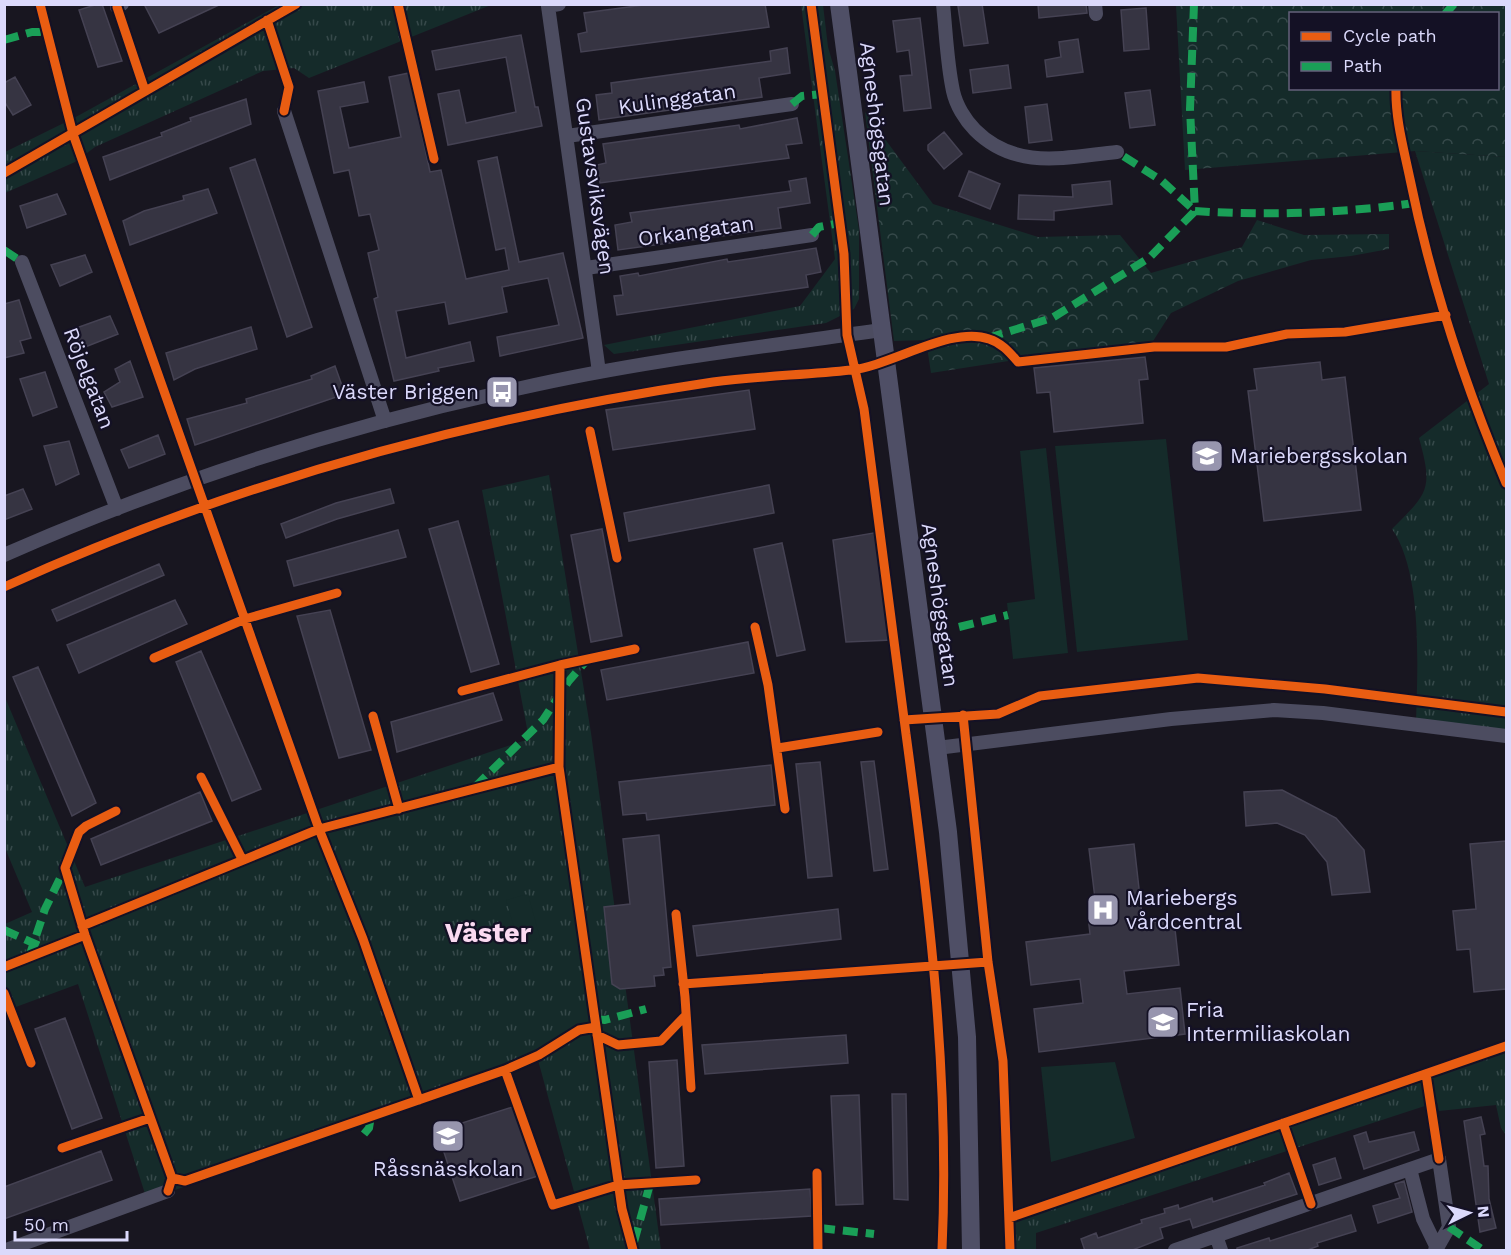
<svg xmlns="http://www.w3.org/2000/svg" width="1511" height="1255" font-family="'Work Sans',sans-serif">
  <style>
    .grass { fill: url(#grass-tufts) }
    .forest { fill: url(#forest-crowns); fill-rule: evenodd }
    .garden { fill: #152b2a }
    .building { fill: #363442; stroke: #454253; stroke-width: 1.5 }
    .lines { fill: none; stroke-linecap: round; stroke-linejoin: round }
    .street { stroke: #4c4c60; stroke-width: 14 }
    .secondary { stroke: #4f4f66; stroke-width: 18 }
    .quiet { stroke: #1a9f57; stroke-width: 8; stroke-dasharray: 15 8; stroke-linecap: butt }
    .cycleway-casing { stroke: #141125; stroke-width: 13 }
    .cycleway { stroke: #e95d12; stroke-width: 9 }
    .labels { text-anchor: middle; stroke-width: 4.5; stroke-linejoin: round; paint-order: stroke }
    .street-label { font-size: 21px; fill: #dbd9fb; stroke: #141125 }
    .poi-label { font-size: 21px; fill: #dbd9fb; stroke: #141125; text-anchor: start }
    .district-label { font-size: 27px; font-weight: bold; fill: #fbdaf1; stroke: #141125 }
  </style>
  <defs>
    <pattern id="grass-tufts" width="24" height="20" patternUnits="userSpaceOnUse" patternTransform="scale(1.5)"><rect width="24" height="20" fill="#152b2a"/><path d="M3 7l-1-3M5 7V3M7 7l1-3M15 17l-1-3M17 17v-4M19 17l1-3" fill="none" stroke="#36494a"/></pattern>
    <pattern id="forest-crowns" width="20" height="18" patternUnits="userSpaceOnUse" patternTransform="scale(1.5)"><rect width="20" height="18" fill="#152b2a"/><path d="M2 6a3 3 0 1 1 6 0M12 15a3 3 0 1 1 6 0" fill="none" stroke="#36494a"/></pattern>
  </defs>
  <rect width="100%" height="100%" fill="#181620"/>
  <path class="grass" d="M279 5H491L309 78 294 68 263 71 95 147 75 162 5 193V152L74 118Z
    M801 5H823L828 47 835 71 859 230V299L854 309 826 323 614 354 604 345 800 306 835 259Z
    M1415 151 1506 157V737L1416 727C1417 673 1424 575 1392 529 1429 492 1433 489 1419 438L1489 384Z
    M549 475 591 733 661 1250H590L538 1060 147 1200 78 984 5 1011V924L32 912 5 848 4 695 85 887 529 739 482 490Z
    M1506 1046V1135L1501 1128 1496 1105 1439 1111 1437 1102 1036 1233V1250H1015L1014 1220Z"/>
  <path class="forest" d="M1176 5H1506V157L1415 151 1185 170ZM1290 14H1498V88H1290Z
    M865 112 933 204 1038 237 1120 235 1151 273 1242 247 1257 220 1304 235 1389 234V249L1351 256 1311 260 1238 281 1171 313 1146 352 1034 357 931 373 926 340 894 341Z"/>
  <path class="garden" d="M1166 439 1188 640 1077 652 1055 446Z
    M1046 448 1068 653 1013 659 1007 603 1035 599 1020 451Z
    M528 894 540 938 519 944 506 900Z
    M1115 1062 1135 1138 1051 1162 1041 1067Z"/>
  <path class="building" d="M98 4H102L122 61 98 67 79 10Z
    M144 4H221L159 33Z
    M651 4H765L769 27 581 52 578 34 587 32 584 13Z
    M969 4H982L988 43 964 46 958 6Z
    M1038 4H1086L1087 13 1039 18Z
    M1146 8 1149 49 1124 51 1121 10Z
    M920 18 931 108 904 111 900 76 912 75 909 50 897 52 893 21Z
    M521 35 535 107H538L542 126 448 145 438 94 459 90 466 123 516 112 506 57 436 70 432 51Z
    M1078 39 1083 72 1047 77 1045 60 1061 57 1059 42Z
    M787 48 790 73 759 78 762 97 599 120 596 95 612 93 611 83 771 61 770 51Z
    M1008 65 1011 88 973 93 970 70Z
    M409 73 430 172 441 170 466 279 509 270 505 248 496 250 478 161 497 157 519 262 563 253 583 338 500 356 497 337 559 325 548 278 502 287 507 312 449 324 445 302 396 311 406 358 470 342 474 361 438 368 439 371 394 381 374 299 378 297 368 253 379 250 370 214 359 216 349 170 334 173 318 91 364 82 368 102 340 107 349 148 401 137 389 77Z
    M15 77 31 105 13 115 4 101V83Z
    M1150 90 1155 125 1130 128 1125 93Z
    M246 99 251 124 110 180 103 157 162 136 161 133 191 121 190 118Z
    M1047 104 1052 140 1029 143 1025 107Z
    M797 118 802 143 786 145 789 158 600 183 597 165 606 163 603 144 739 125 740 129Z
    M944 132 962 154 944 169 928 150V145Z
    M255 159 312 327 287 337 230 168Z
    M969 171 1000 184 990 209 959 196Z
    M806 178 810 203 778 208 781 228 618 250 615 225 632 222 630 213 791 191 789 181Z
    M1110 181 1112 204 1054 211V220L1018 219 1019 195 1073 197 1072 185Z
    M208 189 217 213 130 245 123 221 144 211 184 200 183 196Z
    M57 194 66 214 27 228 20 206Z
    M816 248 821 272 806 275 808 287 617 315 614 296 623 295 620 276 638 273 639 276 727 259 728 262 755 258Z
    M85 255 92 272 60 286 51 265Z
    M19 300 31 338 20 341 24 353 4 358V304Z
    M110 316 118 334 75 351 68 331Z
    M251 327 257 349 195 369 174 380 166 353Z
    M1145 357 1148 379 1139 380 1143 423 1054 432 1050 392 1037 393 1034 368Z
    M130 361 143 397 112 407 104 392 120 382 115 369Z
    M1320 362 1322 380 1345 377 1361 510 1264 521 1248 391 1257 390 1254 369Z
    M335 366 345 394 195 445 187 419 247 403 246 399 312 379 311 376Z
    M45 372 57 407 33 416 20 379Z
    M749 390 755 429 613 450 606 410Z
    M158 435 165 454 129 468 121 450Z
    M69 441 79 474 56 485 44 446Z
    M769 485 774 513 629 541 624 513Z
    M23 489 32 509 4 520V496Z
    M390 489 394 503 337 519 286 538 281 524 336 503Z
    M458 521 499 664 471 672 429 529Z
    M602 529 622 636 591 642 571 535Z
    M398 530 406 557 294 586 287 561Z
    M879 532 892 640 846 642 833 540Z
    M782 543 805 650 777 656 754 549Z
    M159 564 164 575 57 621 52 610Z
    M175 600 187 624 79 673 67 645Z
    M330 610 371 750 339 758 297 616Z
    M748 642 754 673 607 700 601 670Z
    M201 651 261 789 232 801 176 662Z
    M38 667 96 803 72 816 13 677Z
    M493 693 502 720 397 752 391 722Z
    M874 761 888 869 874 871 861 762Z
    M820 762 832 876 808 878 796 764Z
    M771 765 775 805 647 820 646 813 623 815 619 782Z
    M1282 790 1336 818 1364 850 1370 892 1332 895 1327 862 1305 835 1277 823 1246 826 1244 792Z
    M200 792 212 821 101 865 91 839Z
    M659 835 671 967 663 968 664 975 654 976 655 986 620 989 612 984 604 907 630 904 623 839Z
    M1506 841V989L1474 992 1470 949 1457 950 1453 911 1476 909 1470 844Z
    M1134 844 1143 924 1174 920 1179 965 1124 971 1127 994 1180 988 1185 1034 1039 1052 1034 1009 1083 1003 1080 979 1031 985 1026 942 1090 934 1088 916 1097 915 1089 849Z
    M838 909 841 939 697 956 693 926Z
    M65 1018 102 1118 72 1129 35 1029Z
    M846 1035 848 1063 705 1074 702 1045Z
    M677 1060 684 1166 656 1168 649 1062Z
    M892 1094H906L908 1200 894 1199Z
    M859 1095 863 1204 836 1205 831 1096Z
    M522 1104 544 1174 460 1201 437 1131Z
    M1481 1117 1485 1134 1480 1135 1484 1166H1488L1489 1199 1496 1228 1480 1232 1464 1121Z
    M1366 1132 1369 1142 1414 1132 1419 1150 1364 1169 1354 1136Z
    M101 1151 112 1180 4 1219V1187Z
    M1335 1158 1341 1178 1319 1185 1313 1165Z
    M1289 1173 1297 1194 1193 1228 1190 1219 1160 1228 1163 1238 1130 1251H1085L1081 1239 1096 1233 1098 1238 1142 1223 1141 1220 1165 1213 1164 1209 1178 1205 1179 1209 1212 1198 1213 1202 1265 1185 1264 1183Z
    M1404 1181 1412 1212 1378 1223 1373 1206 1400 1198 1395 1184Z
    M810 1189 812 1216 661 1225 659 1199Z
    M1351 1215 1356 1231 1317 1243 1318 1246 1305 1251H1237V1248L1269 1238 1270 1241Z"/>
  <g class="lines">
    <path class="street" d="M117 4V7L122 4
      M559 4 548 6 599 372
      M943 4C946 33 947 63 953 91 956 105 965 120 975 130 1016 171 1066 157 1117 152
      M1095 4 1096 14
      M284 111 385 421
      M567 136 792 104
      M22 262 117 509
      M586 268 812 235
      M4 555C170 482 344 426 521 388 640 361 761 347 882 330
      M937 748 1171 719 1274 710 1323 713 1506 736
      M1216 1236 1410 1169
      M6 1250 168 1191
      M1175 1250 1216 1236 1221 1250
      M1435 1250 1437 1248 1449 1227 1439 1159 1410 1169 1423 1219 1437 1248"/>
    <path class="secondary" d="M839 4 948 832 967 1037 971 1250"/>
    <path class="quiet" d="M548 4V6
      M1194 4 1190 109 1195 211C1268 216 1343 213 1415 203
      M1445 14 1454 4
      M4 40 32 32H49
      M792 104 802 96 823 94
      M812 235 819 227 840 223
      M4 250 22 262
      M988 338 1052 318 1149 258 1195 211 1162 181 1117 152
      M959 627 1008 615
      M475 787 543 720 568 682 586 661
      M4 930 40 946
      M29 957 45 909 65 868
      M595 1019 605 1020 646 1009
      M364 1134 369 1128 371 1116
      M1449 1227 1483 1250
      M820 1228 874 1234
      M634 1242 650 1184"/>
    <g class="cycleway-casing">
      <path id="cycleway" d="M40 4 73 134 319 829 363 939 419 1100
        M398 4 434 159
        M811 4 844 254 847 335 864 409C878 518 892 626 906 734 929 905 950 1078 942 1250
        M117 7 145 91
        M267 20 289 87 284 111
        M1396 88C1395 118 1404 150 1410 179 1431 283 1465 385 1506 483
        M4 173 296 4
        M590 431 617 558
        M4 587C228 485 470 418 713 382 759 376 805 375 851 370 891 366 952 325 989 339 1002 343 1010 353 1018 362L1154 347H1226L1287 334 1345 332 1446 315
        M755 627 768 685 785 809
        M154 658 245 619 337 593
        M560 665 559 767 622 1209 633 1250
        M462 691 560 665 635 649
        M963 715 988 962 1003 1061 1010 1250
        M373 716 399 809
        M904 720 998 714 1040 696 1198 678 1325 689 1506 712
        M778 748 878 732
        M201 777 242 859
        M116 811 86 826 79 832 65 868 85 935 172 1178 168 1191
        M676 914 685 997 691 1088
        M82 926 319 829 559 767
        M4 967 85 935
        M683 984 988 962
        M4 993 31 1063
        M597 1035 618 1045 661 1041 686 1015
        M505 1070 553 1205 618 1185 696 1180
        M1426 1074 1439 1159
        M1283 1123 1311 1204
        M62 1148 150 1118
        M817 1173 818 1250
        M172 1178 185 1181 505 1070 539 1055 579 1030 596 1027
        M1009 1218 1506 1046"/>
    </g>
    <use href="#cycleway" class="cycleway"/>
  </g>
  <defs>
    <g id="bus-square" transform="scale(1.725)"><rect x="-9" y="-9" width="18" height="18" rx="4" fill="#9795ae" stroke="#141125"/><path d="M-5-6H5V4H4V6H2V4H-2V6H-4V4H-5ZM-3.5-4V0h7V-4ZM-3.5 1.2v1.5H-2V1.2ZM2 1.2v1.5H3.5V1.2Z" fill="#fff"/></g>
    <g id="school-square" transform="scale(1.725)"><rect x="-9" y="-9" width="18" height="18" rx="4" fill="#9795ae" stroke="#141125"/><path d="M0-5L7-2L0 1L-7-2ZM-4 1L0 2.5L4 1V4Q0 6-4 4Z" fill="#fff"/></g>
    <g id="hospital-square" transform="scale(1.725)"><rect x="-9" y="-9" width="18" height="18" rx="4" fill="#9795ae" stroke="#141125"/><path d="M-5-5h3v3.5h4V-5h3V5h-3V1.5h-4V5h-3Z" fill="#fff"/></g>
  </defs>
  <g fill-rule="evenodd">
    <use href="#bus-square" x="502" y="392"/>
    <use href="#school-square" x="1207" y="456"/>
    <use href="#hospital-square" x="1103" y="910"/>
    <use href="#school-square" x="1163" y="1022"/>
    <use href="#school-square" x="448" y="1136"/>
  </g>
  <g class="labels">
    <g class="street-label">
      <text transform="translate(677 99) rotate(-8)" y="7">Kulinggatan</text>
      <text transform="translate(877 124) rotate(83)" y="7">Agneshögsgatan</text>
      <text transform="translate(595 186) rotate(82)" y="7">Gustavsviksvägen</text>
      <text transform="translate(696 231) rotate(-8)" y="7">Orkangatan</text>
      <text transform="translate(89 378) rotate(69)" y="7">Röjelgatan</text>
      <text transform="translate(940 605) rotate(82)" y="7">Agneshögsgatan</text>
    </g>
    <g class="poi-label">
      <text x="479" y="399" text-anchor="end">Väster Briggen</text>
      <text x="1230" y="463">Mariebergsskolan</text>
      <text x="1126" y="905">Mariebergs<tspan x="1126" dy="24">vårdcentral</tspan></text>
      <text x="1186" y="1017">Fria<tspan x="1186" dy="24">Intermiliaskolan</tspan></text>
      <text x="448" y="1176" text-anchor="middle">Råssnässkolan</text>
    </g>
    <g class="district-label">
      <text x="488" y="942">Väster</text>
    </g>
  </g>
  <rect width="1511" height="1255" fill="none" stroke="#dbd9fb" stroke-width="12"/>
  <rect x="1289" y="12" width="210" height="78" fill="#141125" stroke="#64617b" stroke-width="1.5"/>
  <rect x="1301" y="32" width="30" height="9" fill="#e95d12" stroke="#64617b" stroke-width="1.5"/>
  <text x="1343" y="42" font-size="18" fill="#dbd9fb">Cycle path</text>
  <rect x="1301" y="62" width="30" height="9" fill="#1a9f57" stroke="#64617b" stroke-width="1.5"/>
  <text x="1343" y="72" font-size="18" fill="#dbd9fb">Path</text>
  <g transform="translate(1469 1213) rotate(85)" stroke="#141125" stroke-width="4.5" paint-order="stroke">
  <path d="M0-4.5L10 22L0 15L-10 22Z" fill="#dbd9fb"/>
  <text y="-9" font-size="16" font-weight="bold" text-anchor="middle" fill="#dbd9fb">N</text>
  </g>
  <path d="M15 1231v9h112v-9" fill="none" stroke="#dbd9fb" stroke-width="3"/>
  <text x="24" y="1231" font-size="18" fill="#dbd9fb" stroke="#141125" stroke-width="4.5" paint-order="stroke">50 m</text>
</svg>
